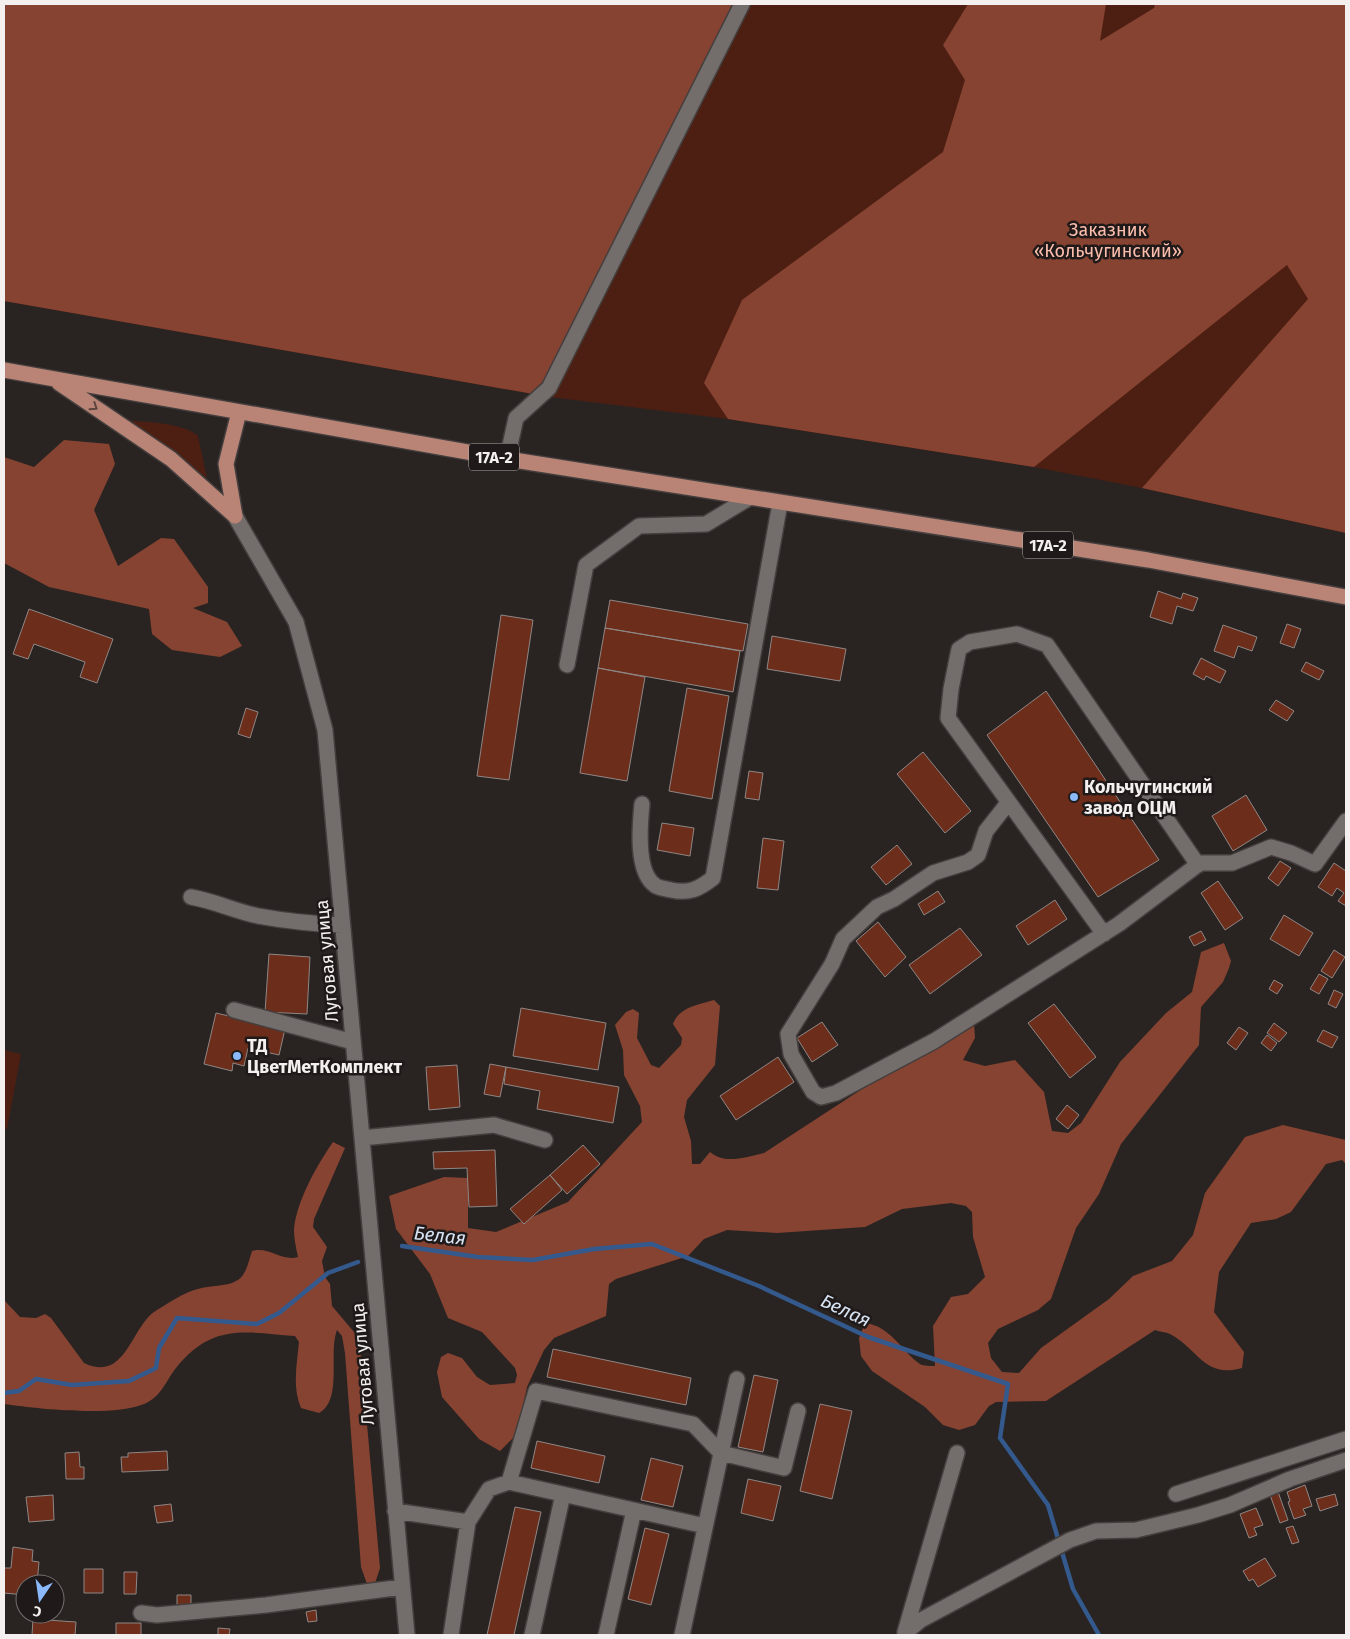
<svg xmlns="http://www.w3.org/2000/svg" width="1350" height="1639" font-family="'Fira Sans',sans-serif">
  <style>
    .green { fill: #4d1f12 }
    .forest { fill: #864331 }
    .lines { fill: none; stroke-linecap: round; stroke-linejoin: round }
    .stream { stroke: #34598d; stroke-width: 4.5 }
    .building { fill: #6d2d1b; stroke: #8e8785 }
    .minor-casing { stroke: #443f3e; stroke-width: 18 }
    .major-casing { stroke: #443f3e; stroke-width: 18 }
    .minor { stroke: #736d6b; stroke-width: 15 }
    .major { stroke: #b98475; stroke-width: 15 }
    .oneway { stroke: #5d443e }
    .poi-dot { fill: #8bb9fc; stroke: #1f1a19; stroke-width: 2 }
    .labels { text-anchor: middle; stroke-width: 5; stroke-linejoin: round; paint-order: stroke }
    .shield { fill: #1f1a19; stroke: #b4b0af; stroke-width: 1 }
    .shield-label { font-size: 16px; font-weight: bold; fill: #f4f0ef }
    .park-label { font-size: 18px; fill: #fbbdac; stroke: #1f1a19 }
    .poi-label { font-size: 18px; font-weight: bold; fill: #f4f0ef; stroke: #1f1a19; text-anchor: start }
    .street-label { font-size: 18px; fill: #f4f0ef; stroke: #1f1a19 }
    .water-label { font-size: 19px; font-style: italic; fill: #d7e2f2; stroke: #1f1a19 }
  </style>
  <rect width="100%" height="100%" fill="#292422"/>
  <path class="green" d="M4 4H1346V533L1142 488 1034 467 728 419 550 397 4 301Z
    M123 420C143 422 183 422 198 436L207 478Z
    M4 1050 21 1054 7 1129 4 1128Z"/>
  <path class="forest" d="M4 4H746L550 397 4 301Z
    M968 4H1106L1100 41 1154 8 1155 4H1346V533L1142 488 1308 299 1287 265 1034 467 728 419 704 383 742 300 943 152 965 80 943 45Z
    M64 440 109 444 115 464 94 510 118 566 161 538 174 539 208 587V603L193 608 227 622 242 646 220 657 172 650 152 634 149 609 49 587 4 563V457L34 467Z
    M1224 943 1231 961 1229 968 1223 982 1201 1007 1199 1045 1121 1144 1099 1194 1076 1228 1051 1299 1038 1310 998 1329 988 1343 991 1358 1002 1372 1019 1373 1041 1348 1109 1299 1133 1276 1172 1261 1193 1235 1205 1193 1245 1137 1283 1125 1346 1140V1164L1342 1160 1326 1164 1291 1212 1276 1219 1251 1223 1219 1272 1214 1312 1244 1352 1242 1368C1205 1379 1198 1349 1170 1334 1166 1332 1160 1332 1155 1330L1046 1401 996 1402 989 1406 975 1425 959 1430 943 1425 925 1407 872 1371 861 1356 859 1338 865 1323C891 1326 902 1352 920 1364 923 1366 931 1366 935 1366L933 1326 951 1297 968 1294 985 1277 973 1237 972 1212 966 1206 951 1203 902 1209 865 1227 777 1233 727 1230 704 1239 688 1256 616 1279 609 1284 606 1316 554 1338 544 1350 527 1387 517 1434 500 1451 479 1439 442 1397 437 1372 441 1357 448 1353 462 1358 477 1377 490 1385 515 1383 517 1375 515 1368 482 1332 448 1318 430 1274 396 1229 389 1196 444 1177 468 1178V1228L496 1232 568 1202 642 1122 640 1106 624 1075 623 1050 615 1025 626 1012 633 1009 639 1013 637 1038 651 1065 659 1068 681 1045 682 1038 673 1024C679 1007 698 1005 714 1000L720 1006 715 1065 687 1100 684 1117 691 1141 692 1164H700L710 1152C725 1165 746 1157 764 1153L951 1031 974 1023 975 1038 963 1060 985 1066 1015 1060 1044 1092 1052 1131 1068 1133 1081 1123 1120 1062 1166 1013 1192 992 1201 952Z
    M333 1142 345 1148 314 1219 313 1227 327 1247 322 1261 325 1277 330 1284 332 1306 354 1332 360 1347 380 1568 375 1583 367 1584 361 1567 345 1353 342 1336 337 1330C328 1353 343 1400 319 1413L301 1408C292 1387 297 1364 299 1342L295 1336C245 1332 212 1323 176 1368 165 1382 162 1396 144 1404 113 1417 39 1409 4 1404V1300L20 1317 36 1318 45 1314 51 1318 84 1363C125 1383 131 1328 154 1312 167 1304 184 1292 198 1289 210 1285 226 1287 236 1281 246 1277 249 1260 252 1251 269 1246 282 1262 298 1257 296 1248 294 1239 294 1230 296 1202 317 1165 333 1142Z"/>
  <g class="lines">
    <path class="stream" d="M402 1246 478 1257 533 1260 594 1249 652 1244 759 1286 868 1337 1008 1384 1000 1438 1048 1505 1073 1589 1099 1635
      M4 1393 19 1391 36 1379 72 1385 129 1381 156 1368 159 1348 177 1318 257 1324 279 1313 328 1273 358 1262"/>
  </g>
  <path class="building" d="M1158 591 1181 599 1183 593 1198 598 1193 611 1177 606 1172 624 1150 617Z
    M610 600 748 624 743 651 605 628Z
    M29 609 113 639 97 683 80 677 85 662 34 644 28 659 13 654Z
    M501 615 533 620 509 780 477 776Z
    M1287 624 1301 629 1294 648 1280 643Z
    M1223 625 1257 637 1252 651 1238 646 1234 658 1214 651Z
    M605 628 740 651 733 692 598 668Z
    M772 636 846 649 840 681 767 669Z
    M1201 658 1226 671 1220 683 1206 676 1204 680 1193 674Z
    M1306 662 1324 671 1319 680 1301 671Z
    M598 668 645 677 627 781 580 773Z
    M687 688 729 696 712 799 669 791Z
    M1046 691 1159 860 1098 897 987 735Z
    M1276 700 1294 711 1287 721 1269 710Z
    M246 708 258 712 250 738 238 734Z
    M923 752 971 811 945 833 897 774Z
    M749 771 763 773 759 800 745 798Z
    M1246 795 1267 830 1233 851 1212 816Z
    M662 823 694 828 690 856 657 850Z
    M763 838 784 841 778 890 757 888Z
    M897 845 912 864 886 885 871 867Z
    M1280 861 1291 868 1278 886 1268 878Z
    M1334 863 1346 871V906L1338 901 1344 893 1337 888 1332 896 1318 887Z
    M1218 881 1243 918 1225 930 1201 893Z
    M938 891 945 902 924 915 918 904Z
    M1055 900 1067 919 1028 945 1016 926Z
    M1284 915 1313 933 1299 956 1270 939Z
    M878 922 906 957 885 977 856 941Z
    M960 928 982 955 930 994 909 965Z
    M1201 931 1206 940 1194 946 1189 937Z
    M1334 950 1345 957 1332 978 1321 971Z
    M269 954 310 957 307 1014 265 1012Z
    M1319 974 1328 979 1319 994 1310 989Z
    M1274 980 1283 985 1277 994 1269 989Z
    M1334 990 1343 994 1336 1008 1328 1004Z
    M1054 1004 1096 1057 1070 1078 1028 1023Z
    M521 1008 606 1023 598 1070 513 1056Z
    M216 1013 285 1029 279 1055 248 1048 244 1066 233 1063 232 1071 204 1064Z
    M822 1022 838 1045 812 1062 797 1038Z
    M1274 1023 1287 1033 1279 1042 1267 1033Z
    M1239 1027 1248 1033 1236 1050 1227 1043Z
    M1323 1030 1338 1037 1332 1048 1317 1041Z
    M1267 1035 1277 1043 1271 1051 1261 1043Z
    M778 1057 794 1082 736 1120 720 1096Z
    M490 1064 506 1067 500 1097 484 1094Z
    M457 1065 460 1107 429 1110 426 1067Z
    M506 1067 619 1087 613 1123 537 1109 540 1091 504 1084Z
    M1067 1105 1079 1115 1068 1129 1056 1119Z
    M583 1145 600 1164 567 1194 550 1175Z
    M495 1150 497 1206 469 1207 467 1168 434 1169 433 1152Z
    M550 1175 562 1190 524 1224 510 1209Z
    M553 1349 691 1378 686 1405 547 1377Z
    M754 1375 778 1380 763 1452 738 1447Z
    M820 1404 852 1411 832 1499 800 1491Z
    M537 1441 605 1456 599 1483 531 1468Z
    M167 1451 168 1470 122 1472 121 1457H128V1453Z
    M79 1452 80 1467H84V1479H66L65 1453Z
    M651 1458 683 1466 673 1507 641 1500Z
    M748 1479 781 1486 773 1521 741 1513Z
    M1305 1485 1312 1506 1303 1509 1306 1515 1294 1519 1288 1502 1290 1501 1287 1492Z
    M1277 1489 1288 1520 1280 1523 1269 1492Z
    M1335 1494 1338 1505 1320 1511 1316 1499Z
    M53 1495 54 1520 29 1522 26 1497Z
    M171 1504 173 1521 157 1523 154 1506Z
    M515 1507 541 1512 514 1635H487Z
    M1256 1508 1263 1525 1254 1528 1257 1535 1249 1538 1240 1514Z
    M1293 1526 1299 1542 1292 1544 1286 1528Z
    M645 1528 669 1534 651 1605 628 1599Z
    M13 1547 33 1550 32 1561 39 1562 37 1584H25V1595L4 1593V1568H11Z
    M1265 1558 1276 1576 1258 1587 1253 1579 1249 1581 1243 1571Z
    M84 1569H103V1593H84Z
    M124 1572H137L136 1594H124Z
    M177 1595H191V1608H177Z
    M316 1610 317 1621 308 1622 306 1612Z
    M33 1619 76 1622 75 1635H32Z
    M116 1623H141V1635H116Z
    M218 1628 230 1629 229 1635H218Z"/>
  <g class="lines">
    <g class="minor-casing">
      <path id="minor" d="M507 459 516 418 549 388 742 4
        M235 516 296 622 325 730 407 1635
        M567 665 586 565 639 526 706 524 749 498
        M1008 803 986 831 978 855 968 862 933 873 894 899 877 907 843 939 832 964 788 1034 791 1054 813 1092 821 1097 836 1093 934 1041 1119 924 1200 863H1232L1271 847 1291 853 1315 864 1346 821
        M642 804C640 824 635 873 656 886 659 888 667 889 671 890 689 894 699 889 713 878L780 503
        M191 897C214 901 235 911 258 916 286 921 314 924 342 925
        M1104 934 948 718 951 689 959 649 970 642 1017 634 1047 645 1198 865
        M234 1010 353 1042
        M362 1138 494 1125 545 1140
        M509 1482 705 1526
        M1176 1494 1346 1439
        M395 1511 468 1522
        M141 1613 157 1615 266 1605 402 1587
        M905 1632 957 1453
        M905 1633 921 1620 1070 1540 1096 1531 1136 1530 1198 1515 1230 1505 1290 1479 1346 1460
        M451 1635 468 1522 489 1489 509 1482 536 1391 693 1424 721 1453 784 1468 798 1411
        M532 1635 563 1494
        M606 1635 634 1510
        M682 1635 737 1379"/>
    </g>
    <g class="major-casing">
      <path id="major" d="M4 370 507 459 1148 560 1346 597
        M59 383 171 459 235 516
        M235 516 226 464 239 412"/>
    </g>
    <use href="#minor" class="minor"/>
    <use href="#major" class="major"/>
  </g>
  <defs><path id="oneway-chevron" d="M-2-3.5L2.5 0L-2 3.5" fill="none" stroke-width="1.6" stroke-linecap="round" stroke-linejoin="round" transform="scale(1.25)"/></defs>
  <use class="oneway" href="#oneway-chevron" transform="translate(94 407) rotate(34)"/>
  <g class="poi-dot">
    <circle cx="1074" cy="797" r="5"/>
    <circle cx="237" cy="1056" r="5"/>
  </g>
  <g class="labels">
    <g class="shield">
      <rect x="469" y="443.5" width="50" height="27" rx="4"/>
      <rect x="1023" y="531.5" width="50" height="27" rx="4"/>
    </g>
    <g class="shield-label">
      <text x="494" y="463">17А-2</text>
      <text x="1048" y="551">17А-2</text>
    </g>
    <g class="park-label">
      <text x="1108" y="236">Заказник<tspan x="1108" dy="21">«Кольчугинский»</tspan></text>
    </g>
    <g class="poi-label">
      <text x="1084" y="793">Кольчугинский<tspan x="1084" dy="21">завод ОЦМ</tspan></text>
      <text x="247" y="1052">ТД<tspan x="247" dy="21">ЦветМетКомплект</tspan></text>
    </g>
    <g class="street-label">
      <text transform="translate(327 961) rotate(-95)" y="6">Луговая улица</text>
      <text transform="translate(363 1364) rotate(-95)" y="6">Луговая улица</text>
    </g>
    <g class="water-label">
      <text transform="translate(440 1235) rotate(6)" y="7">Белая</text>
      <text transform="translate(846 1310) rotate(25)" y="7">Белая</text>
    </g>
  </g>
  <rect width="1350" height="1639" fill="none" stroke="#f4f0ef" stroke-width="10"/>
  <g transform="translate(40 1599) rotate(193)"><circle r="24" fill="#1f1a19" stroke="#74706f"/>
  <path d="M0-4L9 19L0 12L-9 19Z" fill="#8bb9fc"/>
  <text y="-8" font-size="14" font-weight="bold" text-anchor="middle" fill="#f4f0ef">С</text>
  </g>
</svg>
